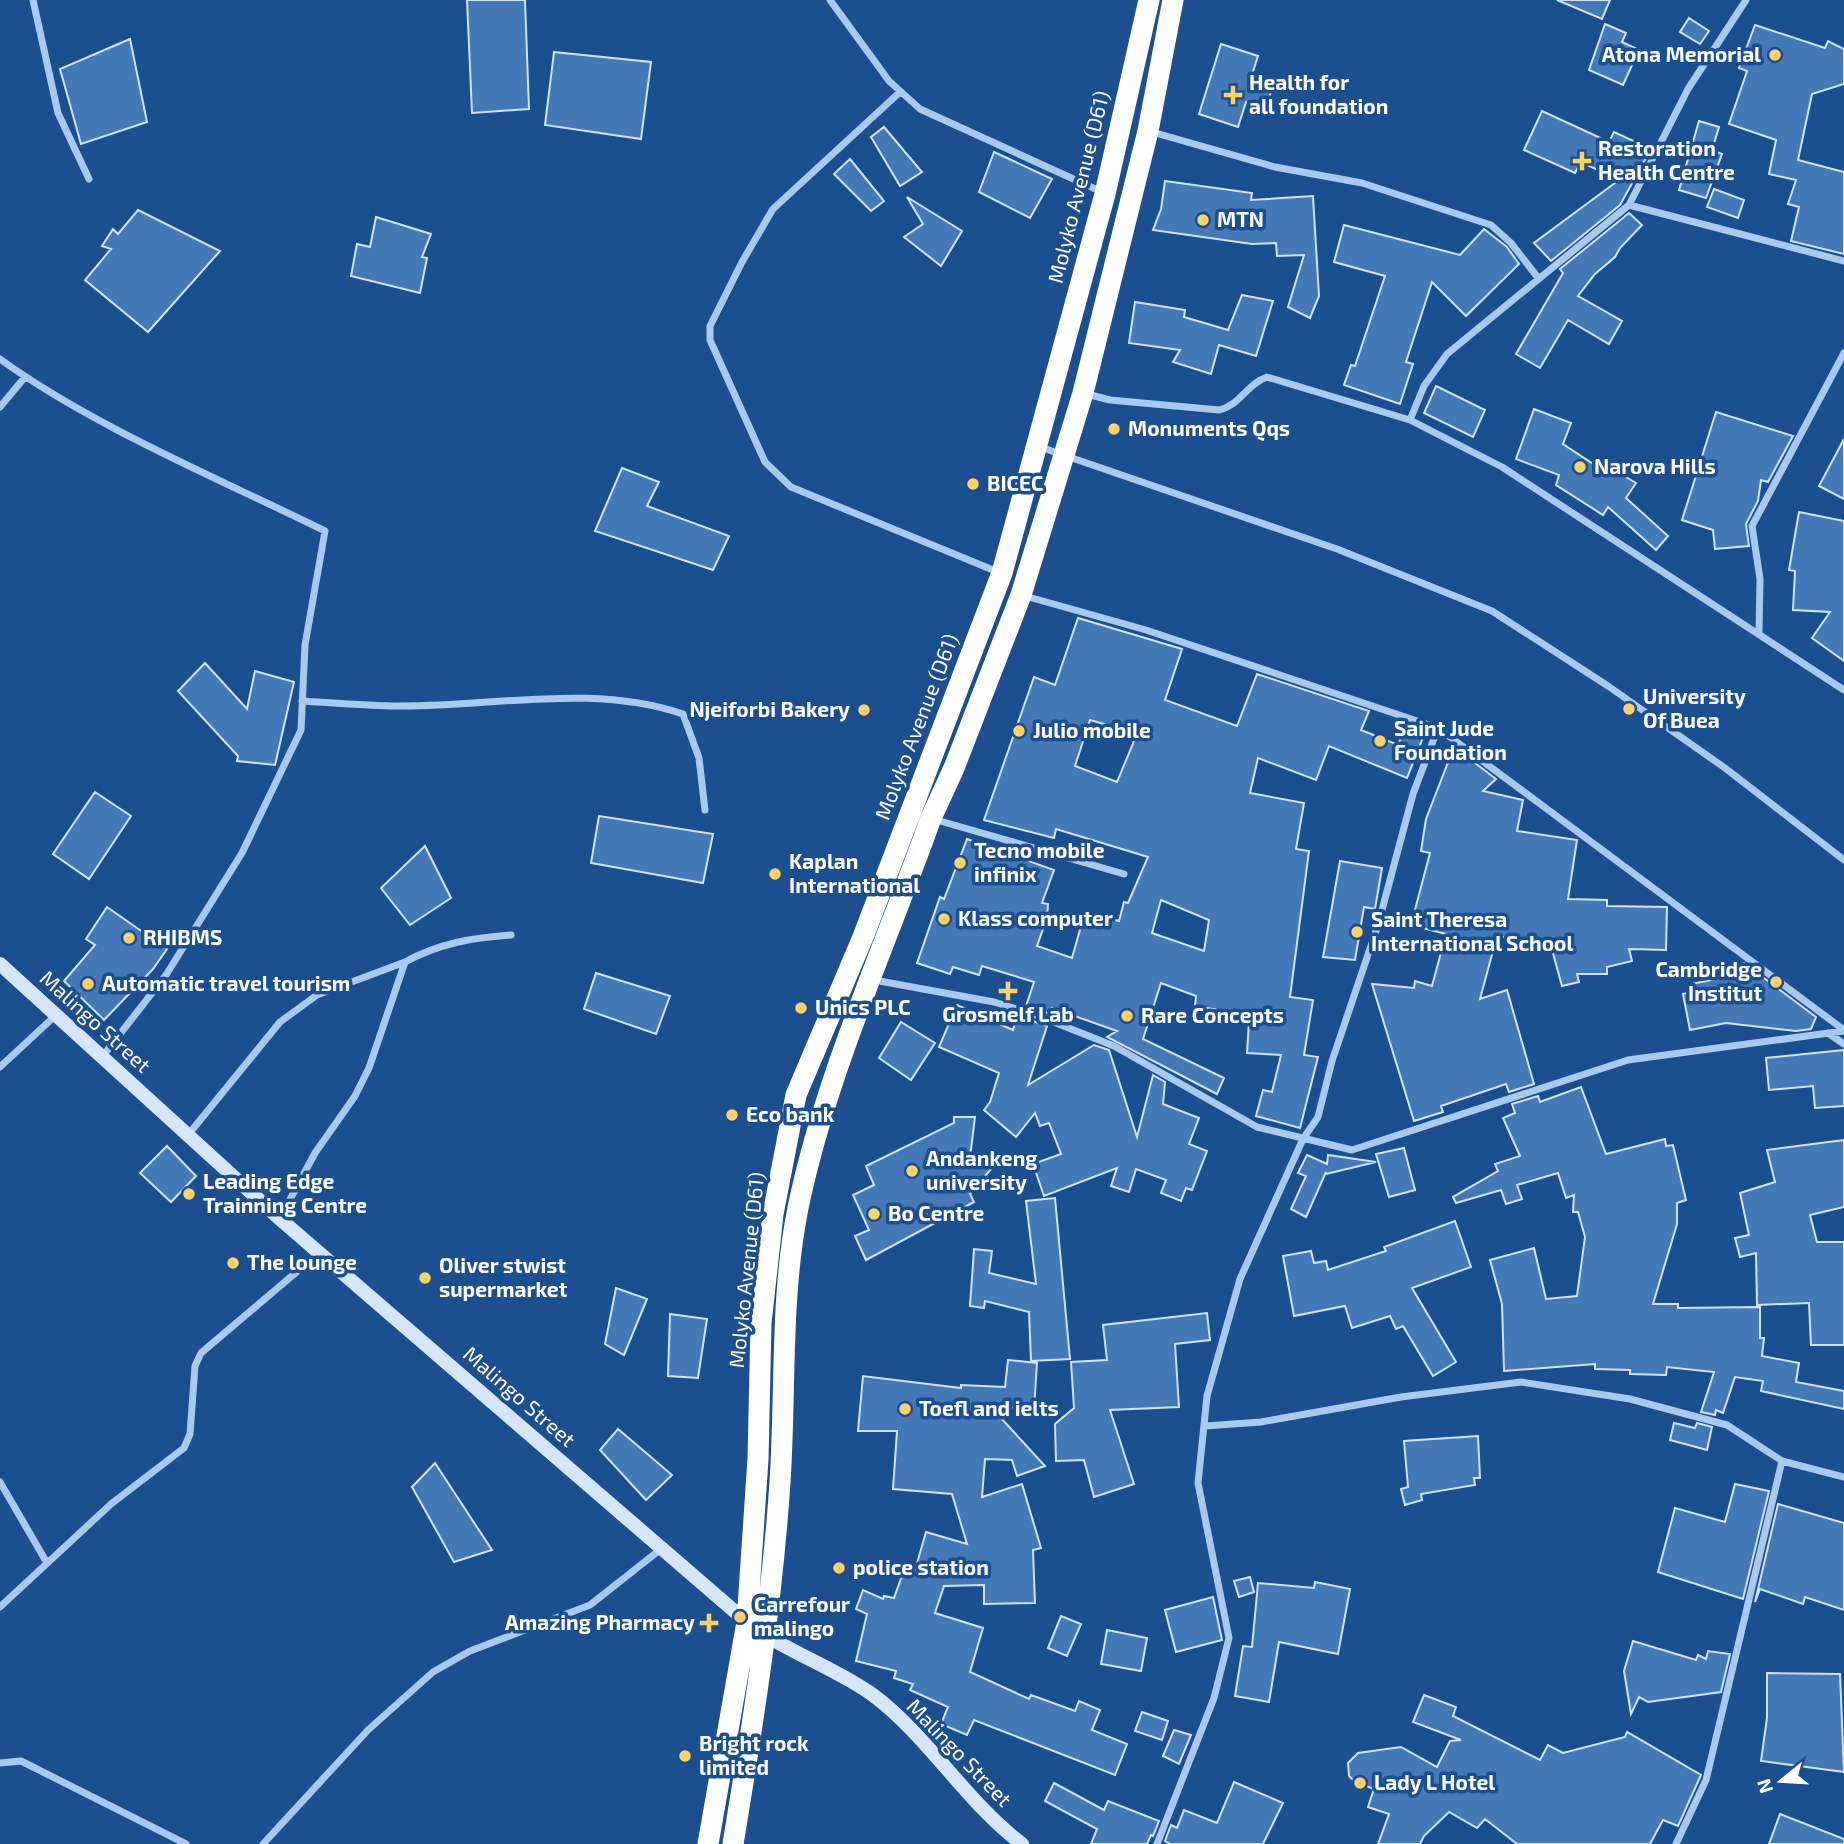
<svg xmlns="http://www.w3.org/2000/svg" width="1844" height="1844" font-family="'Exo 2',sans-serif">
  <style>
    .building { fill: #4478b7; stroke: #cfe3fa; stroke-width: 2; fill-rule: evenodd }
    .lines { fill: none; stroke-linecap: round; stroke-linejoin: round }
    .street { stroke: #a9c9ee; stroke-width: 7 }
    .secondary { stroke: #d6e6fa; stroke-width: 14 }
    .highway { stroke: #fff; stroke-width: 21 }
    .poi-dot { fill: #ffd166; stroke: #1b4f8f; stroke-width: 2.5 }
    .labels { text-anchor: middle; stroke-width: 7; stroke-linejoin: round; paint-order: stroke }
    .poi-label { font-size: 21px; font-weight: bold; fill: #fff; stroke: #1b4f8f; text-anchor: start }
    .street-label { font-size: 21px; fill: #fff; stroke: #1b4f8f }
  </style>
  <rect width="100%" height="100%" fill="#1b4f8f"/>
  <path class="building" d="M467 0H525L529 109 472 113Z
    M1557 0H1610L1602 19Z
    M1689 18 1709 31 1700 44 1680 32Z
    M1605 24 1626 33 1622 42 1639 50 1623 85 1589 70Z
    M1755 25 1825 48 1828 41 1844 49V84L1812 94 1798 160 1844 172V254L1791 241 1799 207 1788 204 1796 180 1769 174 1776 140 1729 124 1747 71 1739 68Z
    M130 39 147 122 81 144 60 69Z
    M1221 44 1258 56 1250 81 1272 89 1265 109 1246 102 1238 127 1199 114Z
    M554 52 651 62 641 139 545 125Z
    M1542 111 1609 142 1614 132 1651 149 1620 205 1551 261 1534 243 1619 180 1581 162 1575 173 1524 150Z
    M1699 121 1719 127 1712 150 1722 154 1706 198 1679 190Z
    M884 127 922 172 900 186 871 137Z
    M994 152 1052 179 1030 218 979 192Z
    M850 159 884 201 871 211 834 174Z
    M1165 181 1252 193 1251 200 1313 196 1319 296 1310 318 1288 307 1304 255 1277 256 1276 243 1252 244 1153 230 1161 209Z
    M1714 189 1744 200 1738 218 1707 207Z
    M907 197 962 231 941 266 904 237 923 224Z
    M138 210 220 251 148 332 85 280 111 249 102 246 113 229 118 234Z
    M1629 213 1642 225 1620 248 1615 257 1595 274 1578 296 1622 321 1609 344 1568 320 1540 368 1516 354 1563 273 1560 269Z
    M376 217 431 234 422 257 427 258 420 293 351 276 357 244 370 247Z
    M1344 225 1460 255 1484 229 1507 247 1519 264 1466 316 1432 282 1406 362 1413 364 1400 404 1344 385 1351 365 1355 366 1385 276 1334 262Z
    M1242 295 1273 301 1256 356 1219 345 1211 374 1173 362 1180 350 1129 343 1135 302 1185 310 1184 317 1228 330Z
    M1436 386 1485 410 1473 437 1424 413Z
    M1534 409 1571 423 1563 444 1610 475 1614 470 1636 483 1626 498 1668 536 1656 550 1608 507 1603 515 1556 485 1559 475 1516 459Z
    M1716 412 1793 436 1768 482 1761 480 1758 501 1746 524 1749 546 1715 549 1713 530 1682 520Z
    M1844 439V499L1819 486Z
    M622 468 659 482 647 506 729 536 713 570 595 531Z
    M1799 512 1844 521V661L1812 638 1830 612 1793 610 1795 571 1789 570Z
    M1078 618 1182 649 1165 700 1237 726 1257 674 1369 711 1361 730 1398 745 1407 724 1426 730 1407 778 1329 746 1316 780 1258 758 1250 793 1304 803 1296 849 1309 851 1290 997 1313 1000 1304 1055 1318 1057 1300 1128 1256 1116 1263 1090 1272 1092 1281 1055 1247 1053 1249 1021 1229 1017 1230 1012 1195 1006 1196 996 1161 983 1143 1039 1224 1078 1217 1094 1107 1037 1117 1031 1052 1008 1050 1014 1026 1006 1034 982 982 966 979 975 953 967 950 974 917 963 940 897 944 899 967 839 1054 870 1042 903 1048 904 1047 918 1037 946 1072 958 1085 912 1119 921 1124 902 1128 903 1148 857 1056 829 1054 838 984 820 1034 677 1055 685ZM1090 720 1137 734 1117 782 1075 766ZM1161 900 1209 920 1204 951 1152 933Z
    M205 663 247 709 255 671 294 682 275 765 237 761 238 756 178 691Z
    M1454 747 1496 779 1483 791 1523 800 1517 831 1577 840 1568 899 1607 900V906L1667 907 1666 950 1629 949 1632 961 1607 967V974H1577L1579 982 1562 986 1551 946 1497 936 1480 999 1507 990 1534 1084 1509 1092 1506 1084 1441 1106 1443 1112 1414 1121 1372 984 1414 988 1415 981 1432 986 1446 934 1411 925 1430 853 1421 851 1426 819Z
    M95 792 131 816 89 879 53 854Z
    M599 816 713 834 703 883 591 863Z
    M425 846 451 898 410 925 381 888Z
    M1340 861 1382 868 1375 909 1364 907 1355 960 1323 957Z
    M107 907 167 949 153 969 104 1020 64 981 95 945 86 939Z
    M1744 963 1816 1017 1811 1029 1796 1031 1726 1023 1690 1030 1683 994 1692 992 1691 984 1732 976V970Z
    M596 973 670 996 656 1034 584 1009Z
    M957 1005 1013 1030 1016 1020 1021 1022 1022 1017 1047 1026 1028 1085 1094 1045 1109 1050 1137 1137 1153 1075 1165 1082 1163 1104 1199 1118 1189 1144 1207 1151 1192 1190 1186 1188 1181 1201 1161 1193 1166 1180 1136 1169 1129 1192 1111 1186 1117 1168 1044 1196 1033 1164 1061 1154 1049 1123 1040 1126 1035 1113 1016 1137 984 1110 990 1102 999 1073 939 1047Z
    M901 1022 935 1043 911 1080 879 1058Z
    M1844 1050V1106L1815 1108 1813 1086 1769 1090 1766 1058Z
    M1581 1087 1606 1154 1665 1139 1666 1146 1673 1145 1686 1200 1677 1203V1224L1653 1304H1678V1308L1760 1307V1338H1764L1762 1356 1799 1363 1796 1382 1844 1391V1409L1761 1391 1763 1381 1735 1377 1723 1413 1716 1410 1715 1415 1701 1412 1714 1372 1667 1367 1666 1375 1630 1374V1370L1595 1369V1364L1504 1371 1502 1304 1490 1260 1534 1248 1546 1299 1577 1296 1585 1237 1578 1212H1573L1574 1195 1566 1198 1558 1173 1517 1185 1522 1199 1506 1204 1501 1190 1456 1203 1453 1197 1498 1171 1495 1164 1520 1156 1503 1118 1515 1113 1512 1104 1538 1096 1540 1102Z
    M954 1117H975L969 1166 1002 1156 970 1194 974 1202 866 1260 855 1236 869 1230 853 1195 874 1185 866 1166 954 1123Z
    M1844 1140V1207L1810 1215 1817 1242H1844V1345H1811L1809 1303 1757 1305 1756 1253 1740 1257 1735 1238 1749 1235 1740 1193 1775 1182 1767 1150Z
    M167 1146 196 1176 171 1202 140 1173Z
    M1404 1148 1415 1190 1389 1197 1376 1154Z
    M1307 1155 1327 1164 1328 1155 1376 1162 1326 1174V1172L1306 1217 1291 1209 1306 1176 1298 1173Z
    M1055 1198 1070 1359 1031 1361 1029 1312 985 1301 984 1308 970 1306 974 1249 992 1251 989 1273 1036 1284 1026 1201Z
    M1455 1221 1471 1267 1412 1288 1456 1362 1433 1376 1403 1326 1396 1329 1390 1316 1352 1328 1345 1306 1294 1316 1283 1256 1311 1251 1314 1263 1326 1261 1328 1270 1386 1251 1384 1247Z
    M616 1288 647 1299 624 1355 605 1344Z
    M1207 1313 1210 1340 1175 1344 1179 1407 1110 1410 1134 1484 1094 1497 1084 1460 1056 1461 1055 1424 1074 1408 1071 1362 1107 1360 1103 1325Z
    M670 1314 707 1319 698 1378 668 1376Z
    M1008 1360 1037 1363 1034 1410 989 1405 1045 1466 1017 1476 1012 1460 985 1459 982 1497 1022 1484 1041 1548 1033 1550 1035 1603 984 1604V1585L944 1586 935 1613 983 1628 970 1672 1029 1699 1031 1695 1075 1711 1079 1701 1100 1710 1092 1730 1127 1744 1115 1775 974 1720 967 1735 941 1724 948 1707 910 1690 913 1684 894 1678 896 1671 856 1661 867 1614 856 1609 863 1590 883 1599 884 1596 894 1598 904 1570 914 1574 926 1532 967 1544 952 1494 893 1489 897 1431H858L863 1376 961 1388V1385L1005 1387Z
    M1674 1423 1695 1428 1697 1423 1712 1427 1707 1450 1670 1440Z
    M618 1429 672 1475 646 1500 600 1450Z
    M1478 1436 1480 1478H1474L1475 1485 1421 1494 1422 1500 1405 1505 1401 1489 1408 1487 1404 1441Z
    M435 1463 492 1550 454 1562 412 1487Z
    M1735 1484 1769 1491 1743 1599 1658 1572 1675 1508 1725 1522Z
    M1778 1504 1844 1523V1610L1805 1597 1803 1604 1760 1589 1755 1602Z
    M1250 1577 1254 1592 1239 1597 1234 1581Z
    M1315 1582 1350 1589 1338 1654 1279 1642 1269 1702 1235 1696 1243 1646 1252 1647 1258 1583 1314 1588Z
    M1213 1597 1222 1640 1176 1652 1165 1610Z
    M1061 1616 1081 1624 1067 1656 1048 1648Z
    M1107 1630 1147 1638 1141 1671 1101 1664Z
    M1633 1641 1696 1660 1698 1655 1706 1659 1708 1651 1730 1654 1721 1692 1648 1702 1639 1697 1631 1714 1624 1671Z
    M1767 1673 1840 1674 1844 1772 1761 1761 1767 1718Z
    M1424 1695 1456 1707 1453 1716 1540 1760 1548 1745 1563 1753 1625 1737 1627 1732 1701 1775 1678 1826 1663 1820 1650 1844H1517L1485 1819 1477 1828 1449 1812 1424 1836 1420 1844H1378L1389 1814 1368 1807 1374 1789 1354 1781 1349 1776 1348 1763 1358 1753 1401 1747 1437 1767 1450 1741 1461 1740 1413 1722Z
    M1142 1712 1168 1721 1162 1740 1135 1731Z
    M1174 1730 1191 1735 1179 1764 1163 1756Z
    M1234 1782 1283 1803 1263 1844H1170L1165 1841 1171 1825 1177 1828 1184 1810 1217 1823Z
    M1054 1783 1104 1810 1108 1801 1159 1821 1153 1836 1151 1835 1147 1844H1091L1097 1829 1045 1801Z
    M1780 1814 1844 1839V1844H1769Z"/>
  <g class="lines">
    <path class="street" d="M33 0 58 113 89 179
      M830 0 889 81 920 109 1102 192
      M900 92 773 209 742 262 710 326V340L765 462 791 487 998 572
      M1152 132 1275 167 1362 183 1491 225 1511 243 1539 279
      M1629 205 1688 89 1746 0
      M0 359C94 427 220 479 325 531L305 645 301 730 242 853 166 975 102 1057
      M1087 394 1110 400 1219 410C1239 406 1248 383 1267 377L1410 420 1502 467 1844 690
      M0 407 25 377
      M1410 420 1424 386 1447 354 1629 205 1844 261
      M1040 447 1337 549 1492 611 1608 686 1725 768 1844 860
      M1025 596 1146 630 1438 728 1844 1030
      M1759 633 1760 579 1752 526 1844 353
      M302 701C334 703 367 706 399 706 492 707 592 683 683 714L699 758 705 810
      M933 819 1124 874
      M874 980 994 1002 1036 1015 1114 1046 1257 1127 1352 1150 1628 1060 1844 1031
      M1828 1033 1844 1044
      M0 1067 56 1015
      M188 1135 280 1022 317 995 405 962
      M280 1218 315 1153 355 1096 369 1068 405 962C440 943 472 938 511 935
      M1205 1426 1261 1422 1401 1397 1521 1382 1630 1399 1727 1425 1782 1461 1844 1477
      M0 1482 47 1563
      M0 1607 111 1504 184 1448 190 1434 195 1366 201 1353 319 1253
      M0 1763 21 1761 186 1844
      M263 1844 368 1730 433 1672 470 1651 590 1605 661 1549
      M1157 1844 1214 1698 1229 1638 1198 1483 1207 1396 1240 1279 1303 1139 1318 1117 1332 1061 1378 925 1413 794 1438 728
      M1676 1844 1706 1780 1782 1461"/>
    <path class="secondary" d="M0 964 280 1219 747 1622C786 1652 834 1667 873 1695 928 1736 966 1802 1022 1844"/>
    <path class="highway" d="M708 1844 747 1622 758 1459 761 1323 773 1214 796 1095 863 937 1002 573 1105 194 1149 0
      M733 1844C753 1723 772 1604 780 1482 786 1391 780 1298 798 1208 825 1076 886 945 931 818L954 768 1021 595 1083 393 1148 131 1173 0"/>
  </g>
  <g class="poi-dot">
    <circle cx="1775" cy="55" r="7"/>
    <path d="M1229.5 84.5h7v7h7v7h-7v7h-7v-7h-7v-7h7z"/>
    <path d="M1578.5 150.5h7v7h7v7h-7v7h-7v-7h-7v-7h7z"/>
    <circle cx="1203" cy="220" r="7"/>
    <circle cx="1114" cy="429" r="7"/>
    <circle cx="1580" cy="467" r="7"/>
    <circle cx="973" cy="484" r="7"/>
    <circle cx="1629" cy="709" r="7"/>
    <circle cx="864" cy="710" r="7"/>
    <circle cx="1019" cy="731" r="7"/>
    <circle cx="1380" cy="741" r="7"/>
    <circle cx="960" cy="863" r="7"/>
    <circle cx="775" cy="874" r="7"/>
    <circle cx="944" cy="919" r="7"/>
    <circle cx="1357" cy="932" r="7"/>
    <circle cx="129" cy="938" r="7"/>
    <circle cx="1776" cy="982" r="7"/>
    <circle cx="88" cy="984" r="7"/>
    <path d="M1004.5 980.5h7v7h7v7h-7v7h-7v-7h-7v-7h7z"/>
    <circle cx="801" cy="1008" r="7"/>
    <circle cx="1127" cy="1016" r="7"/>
    <circle cx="732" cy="1115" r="7"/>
    <circle cx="912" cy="1171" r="7"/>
    <circle cx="189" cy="1194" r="7"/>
    <circle cx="874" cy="1214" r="7"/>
    <circle cx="233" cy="1263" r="7"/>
    <circle cx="425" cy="1278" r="7"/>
    <circle cx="905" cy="1409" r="7"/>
    <circle cx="839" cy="1568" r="7"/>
    <circle cx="740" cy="1617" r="7"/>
    <path d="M705.5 1612.5h7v7h7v7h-7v7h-7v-7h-7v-7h7z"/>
    <circle cx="685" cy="1756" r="7"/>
    <circle cx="1360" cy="1783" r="7"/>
  </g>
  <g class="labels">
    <g class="poi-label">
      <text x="1761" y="62" text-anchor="end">Atona Memorial</text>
      <text x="1249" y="90">Health for<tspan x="1249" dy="24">all foundation</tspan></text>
      <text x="1598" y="156">Restoration<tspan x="1598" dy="24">Health Centre</tspan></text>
      <text x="1217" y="227">MTN</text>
      <text x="1128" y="436">Monuments Qqs</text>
      <text x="1594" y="474">Narova Hills</text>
      <text x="987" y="491">BICEC</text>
      <text x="1643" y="704">University<tspan x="1643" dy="24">Of Buea</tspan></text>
      <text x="850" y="717" text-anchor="end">Njeiforbi Bakery</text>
      <text x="1394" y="736">Saint Jude<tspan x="1394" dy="24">Foundation</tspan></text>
      <text x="1033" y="738">Julio mobile</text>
      <text x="974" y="858">Tecno mobile<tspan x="974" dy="24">infinix</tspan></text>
      <text x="789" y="869">Kaplan<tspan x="789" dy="24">International</tspan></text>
      <text x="958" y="926">Klass computer</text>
      <text x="1371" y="927">Saint Theresa<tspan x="1371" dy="24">International School</tspan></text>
      <text x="143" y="945">RHIBMS</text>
      <text x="1762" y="977" text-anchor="end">Cambridge<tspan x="1762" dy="24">Institut</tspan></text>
      <text x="102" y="991">Automatic travel tourism</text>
      <text x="815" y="1015">Unics PLC</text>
      <text x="1008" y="1022" text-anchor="middle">Grosmelf Lab</text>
      <text x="1141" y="1023">Rare Concepts</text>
      <text x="746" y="1122">Eco bank</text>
      <text x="926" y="1166">Andankeng<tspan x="926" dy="24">university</tspan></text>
      <text x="203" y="1189">Leading Edge<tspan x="203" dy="24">Trainning Centre</tspan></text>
      <text x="888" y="1221">Bo Centre</text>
      <text x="247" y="1270">The lounge</text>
      <text x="439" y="1273">Oliver stwist<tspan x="439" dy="24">supermarket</tspan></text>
      <text x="919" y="1416">Toefl and ielts</text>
      <text x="853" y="1575">police station</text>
      <text x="754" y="1612">Carrefour<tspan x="754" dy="24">malingo</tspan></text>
      <text x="695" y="1630" text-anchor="end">Amazing Pharmacy</text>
      <text x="699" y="1751">Bright rock<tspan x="699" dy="24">limited</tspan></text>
      <text x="1374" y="1790">Lady L Hotel</text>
    </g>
    <g class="street-label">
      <text transform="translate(1079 187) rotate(-76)" y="7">Molyko Avenue (D61)</text>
      <text transform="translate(917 727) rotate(-69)" y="7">Molyko Avenue (D61)</text>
      <text transform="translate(95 1022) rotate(42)" y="7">Malingo Street</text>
      <text transform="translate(747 1270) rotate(-84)" y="7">Molyko Avenue (D61)</text>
      <text transform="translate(519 1397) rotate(41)" y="7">Malingo Street</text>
      <text transform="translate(959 1753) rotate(46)" y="7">Malingo Street</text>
    </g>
  </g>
  <g transform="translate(1781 1781) rotate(252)" stroke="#1b4f8f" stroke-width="5" paint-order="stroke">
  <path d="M0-5L12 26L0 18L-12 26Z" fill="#ffffff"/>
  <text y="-10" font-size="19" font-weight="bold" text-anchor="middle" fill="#ffffff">N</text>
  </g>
</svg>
